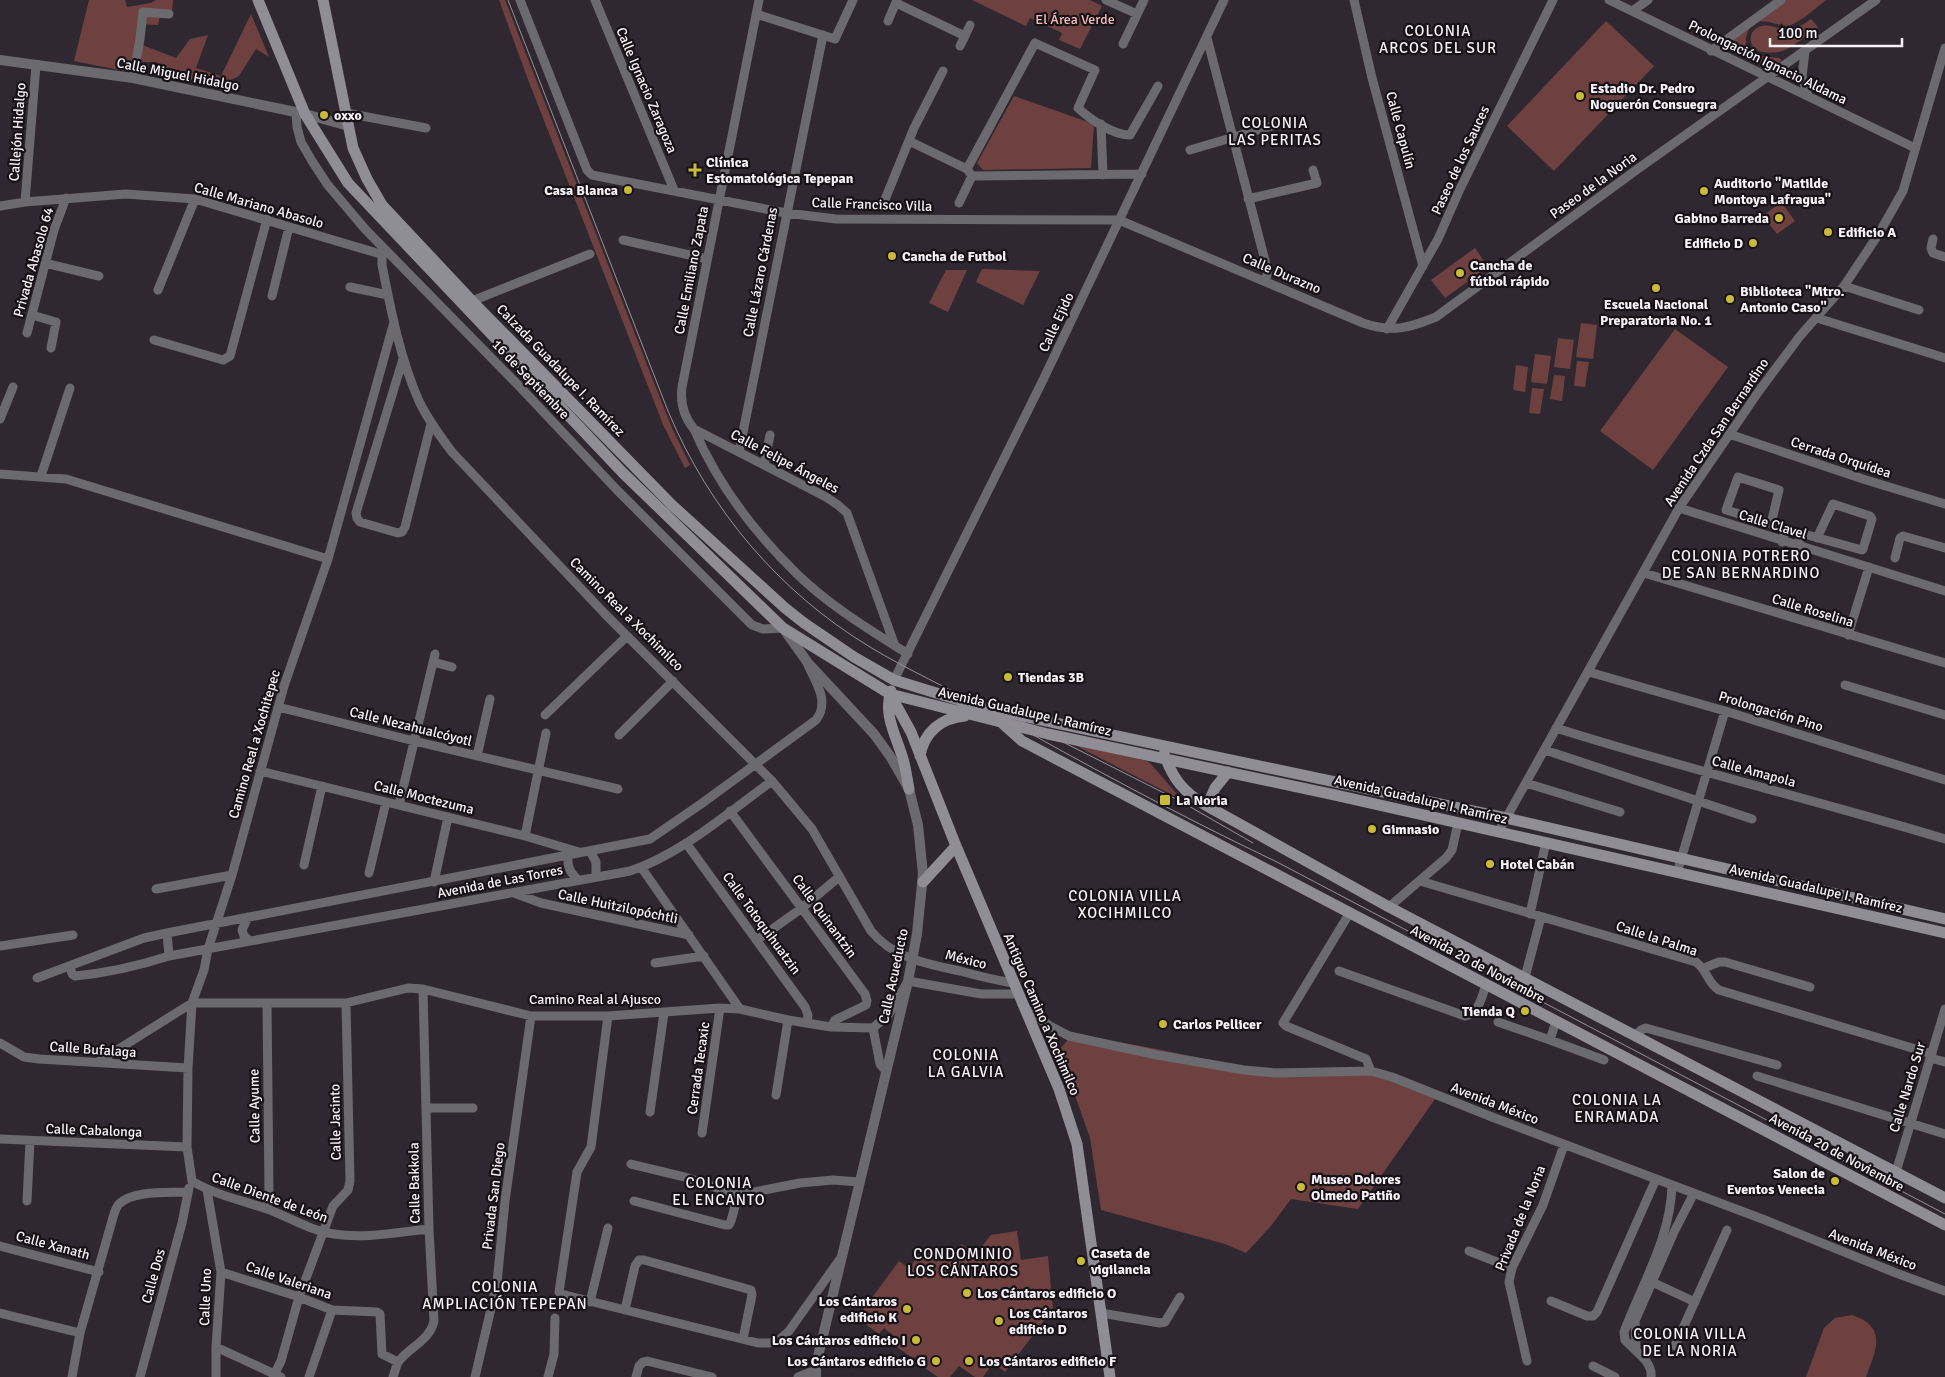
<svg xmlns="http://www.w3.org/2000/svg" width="1945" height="1377" font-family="Signika,sans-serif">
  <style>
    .green { fill: #6e4140 }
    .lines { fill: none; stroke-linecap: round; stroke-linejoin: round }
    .minor { stroke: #6b6a6f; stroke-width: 9 }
    .tertiary { stroke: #6b6a6f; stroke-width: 10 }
    .secondary { stroke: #8f8d95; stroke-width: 11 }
    .tram { stroke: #979097; stroke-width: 1 }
    .poi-dot { fill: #c9ba3a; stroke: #161216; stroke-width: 2 }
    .labels { text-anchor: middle; stroke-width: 4.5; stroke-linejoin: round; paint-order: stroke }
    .park-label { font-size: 14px; fill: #f4bfbd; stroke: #161216 }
    .street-label { font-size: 14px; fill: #f7f2f7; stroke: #161216 }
    .poi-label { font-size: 14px; font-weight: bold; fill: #f7f2f7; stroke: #161216; text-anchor: start }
    .neighbourhood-label { font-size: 15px; letter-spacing: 1px; fill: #f7f2f7; stroke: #161216 }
  </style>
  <rect width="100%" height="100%" fill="#302830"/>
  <path class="green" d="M89 0H125L127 7 151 3 156 0H173L172 13 160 15 158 25 138 24 140 44 176 58 190 39 208 35 196 68 221 76 251 14 269 57 256 49 239 76 218 86 173 76 156 62H136L129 72 74 61Z
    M499 0H505L654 383 672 428 690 465 685 468 664 427 527 77Z
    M972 0H1090L1102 6 1080 49 1059 40 1062 33 1030 18 1026 26Z
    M1783 0H1826C1816 8 1803 20 1791 25 1778 29 1754 9 1747 34 1744 43 1747 49 1753 55L1779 58 1782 60 1771 70 1720 44Z
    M1811 19 1818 27C1808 34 1790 50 1779 52 1774 53 1762 53 1757 50 1748 45 1749 32 1757 28 1768 21 1779 31 1790 29 1797 29 1805 23 1811 19Z
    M1606 21 1654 66 1554 171 1507 126Z
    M1014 96 1094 124 1091 168 983 170 977 163Z
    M1781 202 1795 221 1777 234 1763 216Z
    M1475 248 1488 267 1445 298 1431 280Z
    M982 269 1040 271 1023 305 976 282Z
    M946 270H967L948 312 929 303Z
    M1581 323 1597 325 1593 359 1576 357Z
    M1675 329 1728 367 1653 470 1600 431Z
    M1558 338 1574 340 1570 369 1554 367Z
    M1535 354 1551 356 1547 384 1531 382Z
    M1577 361 1589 362 1585 387 1574 386Z
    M1516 365 1528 367 1525 392 1513 390Z
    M1554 375 1565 376 1562 401 1550 399Z
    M1532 388 1544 389 1540 414 1529 413Z
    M1069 742 1147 761 1151 764 1182 800Z
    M1073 1034 1157 1049 1246 1068 1363 1070 1391 1076 1435 1099 1358 1209 1291 1199 1271 1226 1246 1253 1225 1244 1101 1210 1090 1138 1059 1050Z
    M1017 1231 1021 1260 1048 1256 1053 1309 1005 1372 993 1363 983 1377H975L959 1366 950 1377H938L922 1366 926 1360 917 1355 914 1359 890 1342 894 1336 884 1328 879 1334 857 1318 899 1261 909 1268 925 1246 948 1262 962 1244 975 1255 991 1235Z
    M1852 1315C1888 1327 1876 1350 1866 1377H1806L1824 1328 1835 1318Z"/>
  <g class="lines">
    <path class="minor" d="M520 0 587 170 592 175 786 213 836 219 1119 220 1363 323C1392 333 1409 328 1436 317L1639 168 1876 0
      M595 0 674 190
      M759 0 682 387C680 403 684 417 694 429L826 497 838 505 847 513 895 646
      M1106 0 1137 14
      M1354 0 1372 78 1423 266
      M1609 0 1915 148
      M896 3 965 36 970 25
      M1632 11 1648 0
      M756 14 835 39 853 0
      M888 21 897 0
      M1207 38 1268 272 1265 281
      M1123 44 1144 0
      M960 46 965 36
      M1711 51 1781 0
      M1805 51 1802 77 1808 96
      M133 78 140 39 143 12 169 14
      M296 113 297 127 301 142 312 161 327 184 365 229 520 387 617 490 752 625 763 629 783 628
      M346 113 426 128
      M1101 124 1103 175
      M909 141 967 169
      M1190 150 1292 120
      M972 176 1142 174
      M1248 199 1317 183 1313 170
      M25 202 36 65
      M959 203 972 176 967 169 1035 43 1095 70 1078 108C1091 120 1113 135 1130 135L1158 86
      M0 206 25 202 126 194 195 199 377 253 385 252
      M882 207 914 128 943 71
      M1933 239 1931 248 1933 253 1945 257
      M623 240 707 259
      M382 254V265C391 311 400 358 419 401 428 420 440 436 452 452L606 615 772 781 812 829 871 931C893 958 927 964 960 971 978 976 995 980 1013 983
      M45 263 99 276
      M1844 286 1919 310
      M350 287 388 295
      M158 290 195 199
      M272 296 289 227
      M472 301 590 254
      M32 315 56 322 51 348
      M1817 318 1945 358
      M1387 329 1438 239 1460 189 1553 0
      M27 333 54 230 66 198
      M154 340 223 360 230 356 267 219
      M403 359 356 513 357 518 360 522 398 533 402 532 405 527 431 424
      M0 419 13 387
      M694 429C717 483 755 533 797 574 830 606 870 630 908 654
      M1729 434 1866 480 1945 504
      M739 452 823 35
      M764 465 770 435
      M0 474 66 479 328 559
      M41 476 70 388
      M1679 508 1945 591
      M1771 524 1779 490 1738 477 1726 510 1782 527 1785 531 1782 542
      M1797 546 1801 536 1804 534 1862 550 1863 549 1872 519 1870 516 1833 504 1817 538
      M1895 558 1900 538 1903 536 1945 548
      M1644 573 1945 663
      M1848 635 1869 567
      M433 662 452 667
      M1589 672 1725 711 1945 780
      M894 680 1043 380 1224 0
      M1845 685 1945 715
      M278 707 414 741 618 789
      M545 715 627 636
      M1556 728C1685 769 1816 800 1945 839
      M619 735 673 681
      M1545 750 1752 819
      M477 756 490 699
      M260 771 525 836 579 852
      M1526 783 1620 812
      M399 805 435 654
      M730 811 865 994 867 1001 866 1005 835 1020 831 1027
      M1499 831 1679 508 1759 391 1800 336 1844 286 1878 235 1903 191 1945 48
      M525 836 546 733
      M686 843 805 1007 808 1015 807 1023
      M590 851 596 862V877
      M568 856C567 867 570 872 578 880
      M304 865 322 786
      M641 867 740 1009
      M369 873 386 802
      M1677 873 1725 711
      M1420 881 1696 962C1708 971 1707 983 1719 990L1932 1054
      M434 882 448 817
      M156 889 232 875
      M514 893 541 903 689 935
      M1389 907 1446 858 1452 850 1458 823
      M1349 914 1283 1023 1286 1026 1366 1059 1371 1071
      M1530 914 1546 842
      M248 917 242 930 244 936 250 941
      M167 933 169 956
      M757 940 802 908 839 877
      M0 946 73 935
      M655 963 704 956
      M70 966 72 974 75 976C107 973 138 966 169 956L630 871C680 855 729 812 772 781
      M1704 968 1719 962H1725L1810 987
      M1339 971 1465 1016C1479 1014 1482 996 1486 985
      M1525 977 1541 917
      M37 978 144 938 167 933 650 839 701 804 816 720C830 702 816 683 808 665
      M1025 1008 1050 1026 1069 1036 1157 1055 1244 1070 1276 1073 1371 1071 1392 1077 1492 1117 1765 1220 1896 1273 1945 1291
      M608 1016 591 1147 577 1172 559 1292 561 1294 758 1343H769L779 1340 789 1331 840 1259
      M1498 1022 1550 1040 1556 1021
      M873 1028 880 1064 886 1071
      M1636 1035 1641 1030 1646 1028 1777 1065
      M1550 1040 1604 1060
      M0 1043 24 1057 39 1059 188 1068
      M1930 1058 1945 1062
      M98 1062 192 1003H346L408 988 423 989 531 1016H608L720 1008 740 1009 788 1020 831 1027 873 1028 889 1014 908 981 981 994H1018
      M1757 1076 1945 1134
      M776 1095 788 1020
      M427 1108H473
      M650 1112 664 1013
      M702 1133 720 1008
      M0 1139 187 1147
      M631 1164 685 1177 738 1195 800 1183 833 1180 859 1182
      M1896 1172 1945 1009
      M192 1181 187 1147 188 1068 192 1003 204 970 208 949 232 875 284 686 328 559 394 322
      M192 1181C215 1195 241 1200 267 1209 289 1217 311 1231 334 1234 365 1239 398 1232 429 1229
      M207 1190 221 1272 216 1347V1377
      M27 1201 30 1141
      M634 1201 725 1225H729L731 1221 738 1195
      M267 1209 269 1192 267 1003
      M0 1246 99 1272
      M1469 1251 1512 1268
      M221 1272 299 1297 332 1310 377 1312 380 1314 382 1354 398 1362
      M1652 1282 1695 1302
      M1551 1301 1587 1316H1593L1597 1312 1656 1179
      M590 1302 608 1228
      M625 1310 635 1266 639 1260H644L751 1290 752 1295 743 1339
      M0 1313 80 1333
      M1101 1313 1160 1323 1165 1322 1180 1297
      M1675 1346 1727 1230
      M216 1347 281 1377
      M1636 1350 1635 1321 1674 1232 1694 1193
      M1527 1361 1509 1282 1512 1268 1543 1205 1564 1145
      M1593 1366 1615 1377
      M72 1377 80 1333 114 1214C115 1211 117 1206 119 1204 133 1190 168 1193 187 1192
      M140 1377 182 1223 189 1188
      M273 1377 281 1361 299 1297 333 1206 348 1190 350 1181 346 1003
      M309 1377 332 1310
      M393 1377C395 1372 396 1365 399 1361 410 1347 430 1340 434 1321L429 1229 423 989
      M475 1377 497 1283 505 1201 531 1016
      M548 1377 554 1354 555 1318
      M636 1377 639 1366 643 1362 647 1361 712 1377
      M798 1377 811 1372
      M1651 1377C1653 1361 1634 1351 1625 1340L1624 1332C1642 1284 1671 1237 1672 1185"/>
    <path class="tertiary" d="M0 60 133 78 305 114 349 126
      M783 628 808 663 874 734 890 756 909 789 918 825 923 874 917 934 908 981 816 1365V1377"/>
    <path class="secondary" d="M258 0 305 114 348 183 623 473 783 628 890 694 1048 734 1335 795 1945 933
      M323 0 353 148 367 179 382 205 472 301 672 505 785 608 804 623 854 657 894 680 985 708 1506 818 1945 919
      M891 691C883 715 896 735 903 759 906 769 907 779 909 789
      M890 694 911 732 956 846 1059 1089 1077 1144 1110 1377
      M1003 724 1022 741 1945 1225
      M1164 754C1173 779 1183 792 1207 806L1389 907 1945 1198
      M920 756C924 732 941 718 965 716
      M1207 806 1215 788 1228 772
      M923 882 956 846"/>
    <path class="tram" d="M508 0 668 411C709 509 779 592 870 647 908 670 948 688 987 709 1082 763 1178 815 1277 862L1945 1214
      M1019 720 1180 801 1253 843"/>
  </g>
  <g class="poi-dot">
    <circle cx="1580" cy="96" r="5"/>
    <circle cx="324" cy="115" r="5"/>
    <path d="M692.5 162.5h5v5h5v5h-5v5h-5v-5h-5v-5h5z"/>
    <circle cx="628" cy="190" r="5"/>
    <circle cx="1704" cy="191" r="5"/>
    <circle cx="1779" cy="218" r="5"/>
    <circle cx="1828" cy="232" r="5"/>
    <circle cx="1753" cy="243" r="5"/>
    <circle cx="892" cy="256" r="5"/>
    <circle cx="1460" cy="273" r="5"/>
    <circle cx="1656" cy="288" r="5"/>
    <circle cx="1730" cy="299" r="5"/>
    <circle cx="1008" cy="677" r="5"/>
    <rect x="1159" y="794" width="12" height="12" rx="2.5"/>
    <circle cx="1372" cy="829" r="5"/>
    <circle cx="1490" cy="864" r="5"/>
    <circle cx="1525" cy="1011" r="5"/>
    <circle cx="1163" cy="1024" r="5"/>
    <circle cx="1835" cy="1181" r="5"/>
    <circle cx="1301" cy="1187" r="5"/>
    <circle cx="1081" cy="1261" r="5"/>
    <circle cx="967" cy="1293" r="5"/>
    <circle cx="907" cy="1309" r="5"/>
    <circle cx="999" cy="1321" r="5"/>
    <circle cx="916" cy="1340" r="5"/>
    <circle cx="936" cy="1361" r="5"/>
    <circle cx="969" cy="1361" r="5"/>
  </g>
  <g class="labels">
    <g class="park-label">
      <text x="1075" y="24">El Área Verde</text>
    </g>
    <g class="street-label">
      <text transform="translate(1768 62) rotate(26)" y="5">Prolongación Ignacio Aldama</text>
      <text transform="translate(178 74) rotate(11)" y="5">Calle Miguel Hidalgo</text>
      <text transform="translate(647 90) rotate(67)" y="5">Calle Ignacio Zaragoza</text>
      <text transform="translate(1401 130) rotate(75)" y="5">Calle Capulín</text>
      <text transform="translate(17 132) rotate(-86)" y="5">Callejón Hidalgo</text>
      <text transform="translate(1460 160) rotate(-65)" y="5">Paseo de los Sauces</text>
      <text transform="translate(1593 185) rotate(-36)" y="5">Paseo de la Noria</text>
      <text transform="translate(872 204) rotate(2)" y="5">Calle Francisco Villa</text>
      <text transform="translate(259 205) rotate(16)" y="5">Calle Mariano Abasolo</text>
      <text transform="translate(33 262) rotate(-74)" y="5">Privada Abasolo 64</text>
      <text transform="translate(691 270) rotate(-79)" y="5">Calle Emiliano Zapata</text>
      <text transform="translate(760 272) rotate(-79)" y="5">Calle Lázaro Cárdenas</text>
      <text transform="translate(1282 273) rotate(23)" y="5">Calle Durazno</text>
      <text transform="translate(1056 322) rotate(-65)" y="5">Calle Ejido</text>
      <text transform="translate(561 370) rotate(46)" y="5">Calzada Guadalupe I. Ramírez</text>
      <text transform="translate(531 379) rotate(46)" y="5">16 de Septiembre</text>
      <text transform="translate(1716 432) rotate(-56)" y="5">Avenida Czda San Bernardino</text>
      <text transform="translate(1841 457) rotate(18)" y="5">Cerrada Orquídea</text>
      <text transform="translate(785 461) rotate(28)" y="5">Calle Felipe Ángeles</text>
      <text transform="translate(1773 524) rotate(17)" y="5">Calle Clavel</text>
      <text transform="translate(1813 610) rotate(17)" y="5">Calle Roselina</text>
      <text transform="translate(627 614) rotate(45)" y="5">Camino Real a Xochimilco</text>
      <text transform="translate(1025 711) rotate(13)" y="5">Avenida Guadalupe I. Ramírez</text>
      <text transform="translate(1771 711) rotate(17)" y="5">Prolongación Pino</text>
      <text transform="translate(411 726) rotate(14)" y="5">Calle Nezahualcóyotl</text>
      <text transform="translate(254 744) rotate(-74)" y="5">Camino Real a Xochitepec</text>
      <text transform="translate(1754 771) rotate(15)" y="5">Calle Amapola</text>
      <text transform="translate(424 797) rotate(14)" y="5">Calle Moctezuma</text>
      <text transform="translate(1421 799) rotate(13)" y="5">Avenida Guadalupe I. Ramírez</text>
      <text transform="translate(500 881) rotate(-11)" y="5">Avenida de Las Torres</text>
      <text transform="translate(1816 888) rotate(13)" y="5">Avenida Guadalupe I. Ramírez</text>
      <text transform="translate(618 906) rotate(12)" y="5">Calle Huitzilopóchtli</text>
      <text transform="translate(825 916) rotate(54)" y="5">Calle Quinantzin</text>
      <text transform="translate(762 923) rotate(54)" y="5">Calle Totoquihuatzin</text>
      <text transform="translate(1657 938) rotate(18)" y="5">Calle la Palma</text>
      <text transform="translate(966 959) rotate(14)" y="5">México</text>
      <text transform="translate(1478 964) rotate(28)" y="5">Avenida 20 de Noviembre</text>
      <text transform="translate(893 976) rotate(-78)" y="5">Calle Acueducto</text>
      <text x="595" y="1004">Camino Real al Ajusco</text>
      <text transform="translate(1042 1014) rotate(67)" y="5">Antiguo Camino a Xochimilco</text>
      <text transform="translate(93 1049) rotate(4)" y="5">Calle Bufalaga</text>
      <text transform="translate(698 1068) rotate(-82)" y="5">Cerrada Tecaxic</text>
      <text transform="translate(1907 1087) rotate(-73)" y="5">Calle Nardo Sur</text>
      <text transform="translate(1495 1103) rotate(21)" y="5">Avenida México</text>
      <text transform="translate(254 1106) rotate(-91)" y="5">Calle Ayume</text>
      <text transform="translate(335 1122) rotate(-91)" y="5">Calle Jacinto</text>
      <text transform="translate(94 1130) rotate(2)" y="5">Calle Cabalonga</text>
      <text transform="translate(1837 1152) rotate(28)" y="5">Avenida 20 de Noviembre</text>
      <text transform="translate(414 1183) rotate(-91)" y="5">Calle Bakkola</text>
      <text transform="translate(493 1196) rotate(-83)" y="5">Privada San Diego</text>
      <text transform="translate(270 1197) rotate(20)" y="5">Calle Diente de León</text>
      <text transform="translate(1520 1218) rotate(-68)" y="5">Privada de la Noria</text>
      <text transform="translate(53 1245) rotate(15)" y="5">Calle Xanath</text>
      <text transform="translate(1873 1249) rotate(21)" y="5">Avenida México</text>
      <text transform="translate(153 1276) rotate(-75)" y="5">Calle Dos</text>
      <text transform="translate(289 1280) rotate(19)" y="5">Calle Valeriana</text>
      <text transform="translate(205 1297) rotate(-88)" y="5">Calle Uno</text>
    </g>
    <g class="poi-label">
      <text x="1590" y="93">Estadio Dr. Pedro<tspan x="1590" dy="16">Noguerón Consuegra</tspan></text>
      <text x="334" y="120">oxxo</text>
      <text x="706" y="167">Clínica<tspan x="706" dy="16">Estomatológica Tepepan</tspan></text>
      <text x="1714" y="188">Auditorio "Matilde<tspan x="1714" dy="16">Montoya Lafragua"</tspan></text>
      <text x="618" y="195" text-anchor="end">Casa Blanca</text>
      <text x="1769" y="223" text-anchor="end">Gabino Barreda</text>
      <text x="1838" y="237">Edificio A</text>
      <text x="1743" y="248" text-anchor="end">Edificio D</text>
      <text x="902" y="261">Cancha de Futbol</text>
      <text x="1470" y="270">Cancha de<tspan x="1470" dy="16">fútbol rápido</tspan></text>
      <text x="1740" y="296">Biblioteca "Mtro.<tspan x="1740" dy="16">Antonio Caso"</tspan></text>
      <text x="1656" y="309" text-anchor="middle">Escuela Nacional<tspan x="1656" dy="16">Preparatoria No. 1</tspan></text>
      <text x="1018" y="682">Tiendas 3B</text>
      <text x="1176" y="805">La Noria</text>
      <text x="1382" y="834">Gimnasio</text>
      <text x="1500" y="869">Hotel Cabán</text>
      <text x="1515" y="1016" text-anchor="end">Tienda Q</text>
      <text x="1173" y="1029">Carlos Pellicer</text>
      <text x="1825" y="1178" text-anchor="end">Salon de<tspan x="1825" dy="16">Eventos Venecia</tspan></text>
      <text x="1311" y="1184">Museo Dolores<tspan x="1311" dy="16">Olmedo Patiño</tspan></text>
      <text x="1091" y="1258">Caseta de<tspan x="1091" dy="16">vigilancia</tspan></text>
      <text x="977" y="1298">Los Cántaros edificio O</text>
      <text x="897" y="1306" text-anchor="end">Los Cántaros<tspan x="897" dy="16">edificio K</tspan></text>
      <text x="1009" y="1318">Los Cántaros<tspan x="1009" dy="16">edificio D</tspan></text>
      <text x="906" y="1345" text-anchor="end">Los Cántaros edificio I</text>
      <text x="926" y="1366" text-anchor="end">Los Cántaros edificio G</text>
      <text x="979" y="1366">Los Cántaros edificio F</text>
    </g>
    <g class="neighbourhood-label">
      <text x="1438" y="36">COLONIA<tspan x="1438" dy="17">ARCOS DEL SUR</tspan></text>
      <text x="1275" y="128">COLONIA<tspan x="1275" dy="17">LAS PERITAS</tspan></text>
      <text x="1741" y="561">COLONIA POTRERO<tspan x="1741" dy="17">DE SAN BERNARDINO</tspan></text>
      <text x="1125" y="901">COLONIA VILLA<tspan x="1125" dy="17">XOCIHMILCO</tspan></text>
      <text x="966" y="1060">COLONIA<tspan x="966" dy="17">LA GALVIA</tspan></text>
      <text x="1617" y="1105">COLONIA LA<tspan x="1617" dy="17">ENRAMADA</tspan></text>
      <text x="719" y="1188">COLONIA<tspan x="719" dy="17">EL ENCANTO</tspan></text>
      <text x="963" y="1259">CONDOMINIO<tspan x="963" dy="17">LOS CÁNTAROS</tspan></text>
      <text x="505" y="1292">COLONIA<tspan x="505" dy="17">AMPLIACIÓN TEPEPAN</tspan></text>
      <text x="1690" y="1339">COLONIA VILLA<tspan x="1690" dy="17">DE LA NORIA</tspan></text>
    </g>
  </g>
  <path d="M1770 38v8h132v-8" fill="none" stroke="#f7f2f7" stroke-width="2.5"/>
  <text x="1778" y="38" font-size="15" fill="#f7f2f7" stroke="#161216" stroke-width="4" paint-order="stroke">100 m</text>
</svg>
